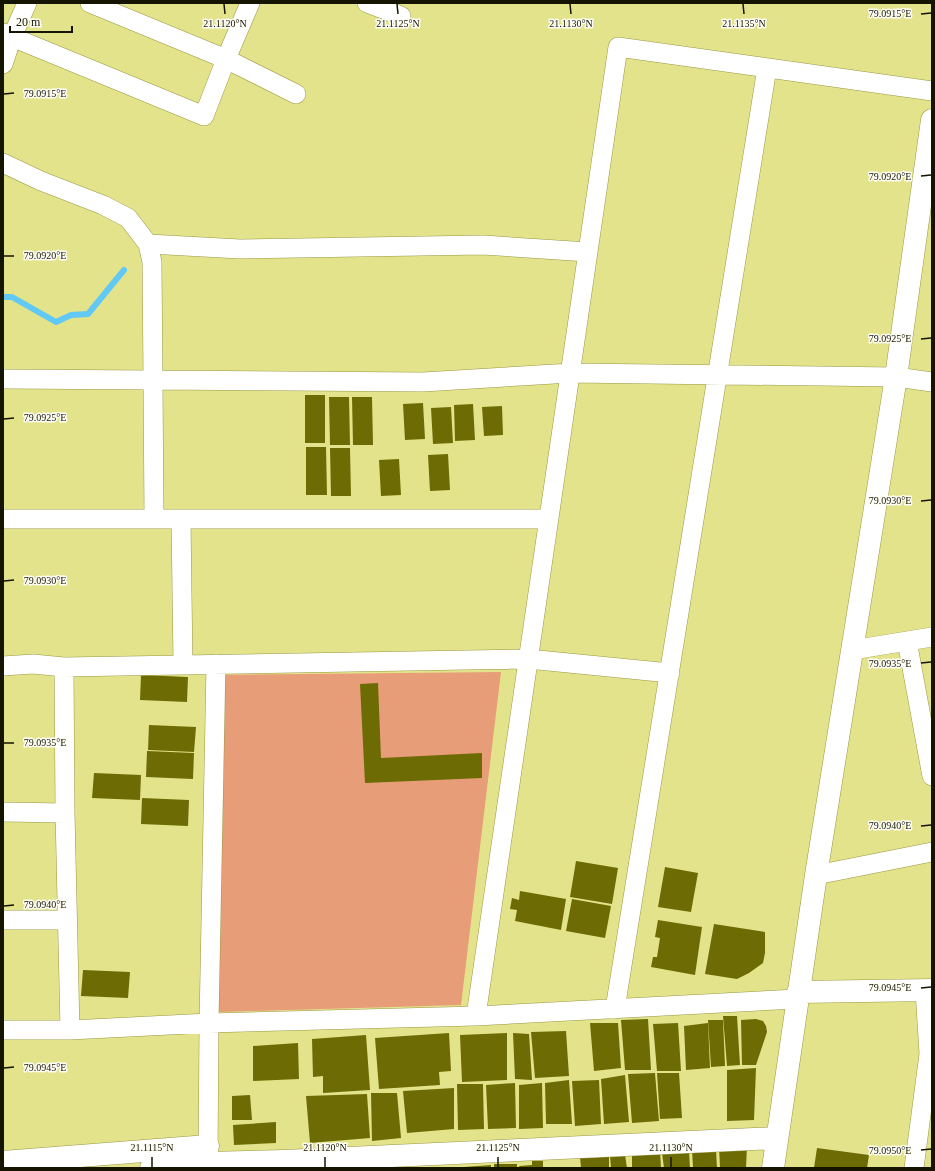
<svg xmlns="http://www.w3.org/2000/svg" width="935" height="1171" font-family="Georgia,serif">
  <style>
    .green { fill: #e79d77 }
    .lines { fill: none; stroke-linecap: round; stroke-linejoin: round }
    .stream { stroke: #61c9f4; stroke-width: 6 }
    .building { fill: #6d6b04 }
    .minor-casing { stroke: #9a9842; stroke-width: 20 }
    .tertiary-casing { stroke: #9a9842; stroke-width: 23 }
    .minor { stroke: #fff; stroke-width: 19 }
    .tertiary { stroke: #fff; stroke-width: 22 }
    .ticks { fill: none; stroke: #151400; stroke-width: 1.5 }
    .ticks-label { font-size: 10px; text-anchor: middle; fill: #151400; stroke: #fefef6; stroke-width: 3; stroke-linejoin: round; paint-order: stroke }
  </style>
  <rect width="100%" height="100%" fill="#e3e38c"/>
  <path class="green" d="M501 672 461 1005 217 1012 208 675Z"/>
  <g class="lines">
    <path class="stream" d="M3 297H12L56 322 71 315 88 314 124 270"/>
  </g>
  <path class="building" d="M305 395H325V443H305Z
    M329 397H349L350 445H330Z
    M352 397H372L373 445H353Z
    M423 403 425 439 405 440 403 404Z
    M473 404 475 440 455 441 454 405Z
    M502 406 503 435 484 436 482 407Z
    M451 407 453 443 433 444 431 408Z
    M306 447H326L327 495H306Z
    M330 448H350L351 496H331Z
    M448 454 450 490 430 491 428 455Z
    M399 459 401 495 381 496 379 460Z
    M141 675 188 677 187 702 140 700Z
    M378 683 381 758 482 753V778L365 783 360 684Z
    M149 725 196 727 194 752 148 750Z
    M147 751 194 753 193 779 146 777Z
    M94 773 141 775 140 800 92 798Z
    M142 798 189 800 188 826 141 824Z
    M576 861 618 868 612 904 570 897Z
    M665 867 698 873 691 912 658 907Z
    M520 891 566 899 561 930 515 921 517 910 510 909 512 898 519 900Z
    M572 899 611 906 605 938 566 931Z
    M658 920 702 927 695 975 651 967 653 957H657L660 938 655 937Z
    M714 924 765 932V953L763 963 749 973 737 979 705 974Z
    M83 970 130 972 128 998 81 996Z
    M723 1016H737L740 1065 727 1066Z
    M648 1019 651 1070H625L621 1020Z
    M756 1019 763 1021 766 1026 767 1032 756 1065H742L741 1020Z
    M708 1020H723L725 1066 711 1067Z
    M590 1023H618L621 1068 594 1071Z
    M678 1023 681 1071H657L653 1024Z
    M708 1023 710 1068 686 1070 684 1026Z
    M566 1031 569 1076 535 1078 531 1032Z
    M449 1033 451 1071 439 1072 440 1085 379 1089 375 1038Z
    M507 1033V1080L462 1082 460 1035Z
    M513 1033 529 1034 532 1080 515 1079Z
    M366 1035 370 1090 323 1093V1076L313 1077 312 1039Z
    M298 1043 299 1079 253 1081V1046Z
    M756 1068 754 1120 727 1121V1070Z
    M655 1073 659 1121 632 1123 628 1074Z
    M657 1073H679L682 1118 660 1119Z
    M625 1075 629 1122 604 1124 601 1079Z
    M569 1080 572 1124H546L545 1083Z
    M599 1080 601 1124 575 1126 572 1081Z
    M515 1083 516 1128 488 1129 486 1085Z
    M542 1083 543 1128 519 1129V1085Z
    M457 1084H483L484 1129 458 1130Z
    M454 1088V1129L407 1133 403 1091Z
    M371 1093H397L401 1138 372 1141Z
    M367 1094 370 1138 310 1143 306 1096Z
    M250 1095 252 1120H232V1096Z
    M276 1122V1143L234 1145 233 1125Z
    M747 1145 746 1168H720L719 1147Z
    M817 1148 869 1155 867 1168H814Z
    M716 1149 717 1168H693L692 1150Z
    M632 1151H660L661 1168H632Z
    M689 1151 690 1168H664L662 1153Z
    M625 1155 627 1168H611L610 1156Z
    M580 1157H609V1168H581Z
    M532 1161H543V1168H520L519 1166 532 1165Z
    M494 1164H517V1168H494Z
    M491 1165V1168H464V1167Z"/>
  <g class="lines">
    <g class="minor-casing">
      <path id="minor" d="M90 3 226 59 250 3
        M367 3 401 16
        M3 33 12 37 27 3
        M3 64 12 37 204 116 226 59 296 94
        M3 163 41 181 103 205 128 218 148 244 152 262 153 380 423 382 571 373 896 377 932 382
        M148 244 240 249 483 245 588 252
        M3 379 153 380 154 519
        M3 519H549
        M181 519 183 665
        M907 641 932 776
        M852 650 932 637
        M3 666 33 664 64 667
        M3 812 65 813 64 667 528 659 670 673
        M65 813 70 1030 209 1023 216 664
        M816 875 932 852
        M3 920H67
        M615 1009 767 68
        M476 1016 618 47 932 91
        M3 1030H70
        M208 1160 209 1023 476 1016 797 999
        M914 1168 929 1054 925 990"/>
    </g>
    <g class="tertiary-casing">
      <path id="tertiary" d="M798 992 932 990
        M3 1162 208 1146
        M151 1168 208 1163 284 1161 777 1138
        M773 1168 816 875 896 377 932 120"/>
    </g>
    <use href="#minor" class="minor"/>
    <use href="#tertiary" class="tertiary"/>
  </g>
  <path class="ticks" d="M224 4 225 14M397 4 398 14M570 4 571 14M743 4 744 14M921 14 931 13M4 94 14 93M921 176 931 175M4 256H14M921 339 931 338M4 419 14 418M921 501 931 500M4 581 14 580M921 663 931 662M4 743H14M921 826 931 825M4 906 14 905M921 988 931 987M4 1068 14 1067M921 1150 931 1149M152 1157V1167M325 1157V1167M498 1157V1167M671 1157V1167"/>
  <g class="ticks-label">
    <text x="890" y="17">79.0915°E</text>
    <text x="225" y="27">21.1120°N</text>
    <text x="398" y="27">21.1125°N</text>
    <text x="571" y="27">21.1130°N</text>
    <text x="744" y="27">21.1135°N</text>
    <text x="45" y="97">79.0915°E</text>
    <text x="890" y="180">79.0920°E</text>
    <text x="45" y="259">79.0920°E</text>
    <text x="890" y="342">79.0925°E</text>
    <text x="45" y="421">79.0925°E</text>
    <text x="890" y="504">79.0930°E</text>
    <text x="45" y="584">79.0930°E</text>
    <text x="890" y="667">79.0935°E</text>
    <text x="45" y="746">79.0935°E</text>
    <text x="890" y="829">79.0940°E</text>
    <text x="45" y="908">79.0940°E</text>
    <text x="890" y="991">79.0945°E</text>
    <text x="45" y="1071">79.0945°E</text>
    <text x="152" y="1151">21.1115°N</text>
    <text x="325" y="1151">21.1120°N</text>
    <text x="498" y="1151">21.1125°N</text>
    <text x="671" y="1151">21.1130°N</text>
    <text x="890" y="1154">79.0950°E</text>
  </g>
  <rect width="935" height="1171" fill="none" stroke="#151400" stroke-width="8"/>
  <path d="M10 26v6h62v-6" fill="none" stroke="#151400" stroke-width="2"/>
  <text x="16" y="26" font-size="12" fill="#151400" stroke="#fefef6" stroke-width="3" paint-order="stroke">20 m</text>
</svg>
